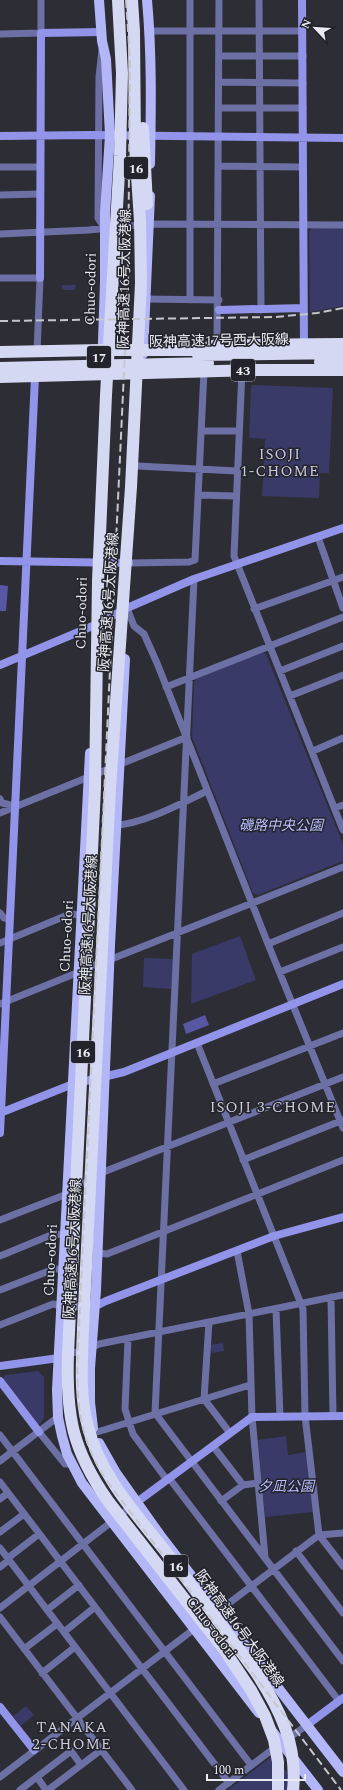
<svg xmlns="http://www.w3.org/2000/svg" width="343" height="1790" font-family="Spectral,'Noto Sans JP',serif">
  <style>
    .green { fill: #393a68 }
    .water { fill: #5857a4 }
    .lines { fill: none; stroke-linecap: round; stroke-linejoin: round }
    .street { stroke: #6d70a4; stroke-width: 7 }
    .secondary { stroke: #9194e8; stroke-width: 8 }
    .primary { stroke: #b3b7f8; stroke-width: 10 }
    .highway { stroke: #d5d8f2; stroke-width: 12 }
    .rail { stroke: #c6c7cd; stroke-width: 2; stroke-dasharray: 8 4; stroke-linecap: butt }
    .labels { text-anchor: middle; stroke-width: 3; stroke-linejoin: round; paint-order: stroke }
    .shield { fill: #22232b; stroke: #afb0b6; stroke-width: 1 }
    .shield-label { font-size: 13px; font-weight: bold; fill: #ebecf2 }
    .street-label { font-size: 14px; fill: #ebecf2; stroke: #22232b }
    .park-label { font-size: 14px; font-style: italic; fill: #babfff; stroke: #22232b }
    .neighbourhood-label { font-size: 15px; letter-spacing: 1px; fill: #cccdd8; stroke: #22232b }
  </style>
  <rect width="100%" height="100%" fill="#2c2d35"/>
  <path class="green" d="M312 228H343V306L310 312 309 231Z
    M62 285H76L75 290H65L62 288Z
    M251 385 333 388 329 473H320L319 498 262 496 265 439 249 438Z
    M263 652 266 654 343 844V861L258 895 253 893 192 737 194 683 196 679Z
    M240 936 256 980 191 1004 192 954Z
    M144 958 173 959 171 989 143 987Z
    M223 1343 224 1351 212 1353 210 1345Z
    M38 1371 44 1377V1417L40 1424H36L3 1379 5 1375Z
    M286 1436 288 1455 306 1452 313 1512 265 1517 258 1440Z
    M26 1706 34 1715 21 1726 13 1716Z
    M271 1757 276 1758 301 1790H228Z"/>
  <path class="water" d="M0 585 8 586 6 611H0Z
    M205 1015 209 1025 186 1034 183 1024Z"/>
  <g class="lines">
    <path class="street" d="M259 0 261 310
      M150 31H302
      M0 34 41 33V0
      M102 50 99 77 98 218 104 227
      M219 56H303
      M219 82 303 83
      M219 108H303
      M219 166 303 167
      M0 167H40
      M0 195 40 194
      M0 234 89 230 149 224 343 225
      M0 278H40L37 352
      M146 299 219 300
      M190 300V0
      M217 345 219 0
      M242 370 234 556 343 830
      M201 431H239
      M137 466 237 471
      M199 495 236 496
      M318 537 343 608
      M130 563 189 562 195 560 204 371
      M194 579 155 1413 343 1661
      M127 608 134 626 144 634 157 663 268 944 343 1128
      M254 609 343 577
      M280 671 343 646
      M166 687 343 617
      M290 696 343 675
      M313 751 343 738
      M0 799 2 803 15 806
      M335 808 343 805
      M0 813 187 737
      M116 825C143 824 182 803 207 791
      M0 913 4 918 10 919
      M0 943 70 914 81 915
      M268 944 343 913
      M280 972 343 947
      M0 1004 79 972 86 965H102L109 960 343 867
      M197 1043 303 1309 305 1416 319 1535 343 1566
      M213 1084 343 1033
      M243 1160 343 1120
      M0 1220 67 1194 76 1183H92L101 1173 343 1077
      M237 1251 249 1314 252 1417 265 1557
      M97 1253 107 1254 343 1160
      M0 1256 51 1235 65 1234
      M0 1290 54 1269H63
      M331 1297 333 1416
      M276 1309 280 1417
      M209 1322 204 1399 230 1433
      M0 1325 53 1304 62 1306 87 1307
      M128 1339 125 1409 133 1434 167 1480
      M66 1353 84 1352 99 1344 343 1295
      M39 1432 65 1464H73
      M94 1433 250 1385
      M0 1435 251 1765
      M213 1446 243 1485
      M0 1461 58 1417
      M169 1478 339 1701
      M0 1482 229 1783
      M0 1499 8 1493
      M221 1501 243 1485 258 1483
      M0 1532 24 1514
      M0 1548 184 1790
      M296 1551 343 1613
      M8 1558 39 1534
      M0 1567 9 1560
      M0 1608 132 1506
      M47 1610 79 1585
      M216 1613 319 1535 343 1533
      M0 1617 132 1790
      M64 1632 95 1607
      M24 1649 57 1624
      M42 1673 75 1647
      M286 1740 307 1725
      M0 1777 198 1626
      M37 1777 46 1790
      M20 1790 71 1751 81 1765
      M48 1790 101 1750
      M219 1790 277 1746"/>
    <path class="secondary" d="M302 0 304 345
      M0 136 91 135 343 138
      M40 278 41 33 102 32
      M219 310 303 308
      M0 561 129 563
      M0 665 95 625 127 608 194 579 343 528
      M0 1113 73 1084 124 1072 343 984
      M0 1133 35 377
      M94 1307 106 1301 274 1236 343 1217
      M0 1366 59 1358
      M0 1381 39 1432
      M137 1502 252 1417 343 1416
      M0 1707 34 1750
      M307 1725 343 1698"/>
    <path class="primary" d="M99 0 102 41 106 59 110 135 105 213V282L102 371
      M147 0C152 55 151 109 150 164
      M143 354 150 196
      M90 753 57 1390 58 1417 62 1436 67 1454 82 1483 259 1713
      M93 1428 90 1402V1368L96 1290 110 945 125 659
      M99 1443 116 1473 160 1535 343 1772
      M272 1731 318 1790"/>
    <path class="highway" d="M118 0 122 73 120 156 106 395 98 581 95 788 68 1354C66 1416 72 1449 108 1501L225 1651 251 1690 265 1716 274 1740 278 1762V1790
      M132 0 134 31 135 145 140 221 141 283 131 487 110 788 83 1328C82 1361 79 1395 88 1427 100 1475 136 1514 166 1552 196 1591 226 1631 255 1671 279 1707 298 1745 293 1790
      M143 128 147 204
      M0 352 102 350H198L217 345 343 344
      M198 355 343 353
      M320 362 343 361
      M0 368 208 363
      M0 377 256 370H343"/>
    <path class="rail" d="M126 0 130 61 128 287 78 1349C76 1399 78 1437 106 1480L341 1790
      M0 321 276 317 317 313 343 308"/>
  </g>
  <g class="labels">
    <g class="shield">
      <rect x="124" y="157" width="24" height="22" rx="3"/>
      <rect x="87" y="346" width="24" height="22" rx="3"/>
      <rect x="231" y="359" width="24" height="22" rx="3"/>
      <rect x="71" y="1041" width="24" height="22" rx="3"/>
      <rect x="164" y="1555" width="24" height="22" rx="3"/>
    </g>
    <g class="shield-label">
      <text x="136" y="173">16</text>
      <text x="99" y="362">17</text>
      <text x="243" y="375">43</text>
      <text x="83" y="1057">16</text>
      <text x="176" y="1571">16</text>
    </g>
    <g class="street-label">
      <text transform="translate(124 279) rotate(-89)" y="5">阪神高速16号大阪港線</text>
      <text transform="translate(90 289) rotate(-89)" y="5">Chuo-odori</text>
      <text transform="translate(219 340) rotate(-1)" y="5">阪神高速17号西大阪線</text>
      <text transform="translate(108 602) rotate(-86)" y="5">阪神高速16号大阪港線</text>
      <text transform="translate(81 613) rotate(-89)" y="5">Chuo-odori</text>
      <text transform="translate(88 925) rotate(-87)" y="5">阪神高速16号大阪港線</text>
      <text transform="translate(66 936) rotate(-87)" y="5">Chuo-odori</text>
      <text transform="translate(72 1249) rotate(-87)" y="5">阪神高速16号大阪港線</text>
      <text transform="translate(50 1260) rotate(-87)" y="5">Chuo-odori</text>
      <text transform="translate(212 1627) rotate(53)" y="5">Chuo-odori</text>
      <text transform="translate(240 1628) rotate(54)" y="5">阪神高速16号大阪港線</text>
    </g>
    <g class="park-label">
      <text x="281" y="830">磯路中央公園</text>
      <text x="286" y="1491">夕凪公園</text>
    </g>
    <g class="neighbourhood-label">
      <text x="280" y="459">ISOJI<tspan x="280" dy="17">1-CHOME</tspan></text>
      <text x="273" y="1112">ISOJI 3-CHOME</text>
      <text x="72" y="1732">TANAKA<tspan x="72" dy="17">2-CHOME</tspan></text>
    </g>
  </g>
  <g transform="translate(315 28) rotate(295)" stroke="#22232b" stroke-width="3" paint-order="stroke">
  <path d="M0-3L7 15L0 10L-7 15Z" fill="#ebecf2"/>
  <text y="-6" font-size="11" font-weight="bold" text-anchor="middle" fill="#ebecf2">N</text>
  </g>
  <path d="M207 1774v6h98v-6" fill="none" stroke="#ebecf2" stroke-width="2"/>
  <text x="213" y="1774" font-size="12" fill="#ebecf2" stroke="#22232b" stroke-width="3" paint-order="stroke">100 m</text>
</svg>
